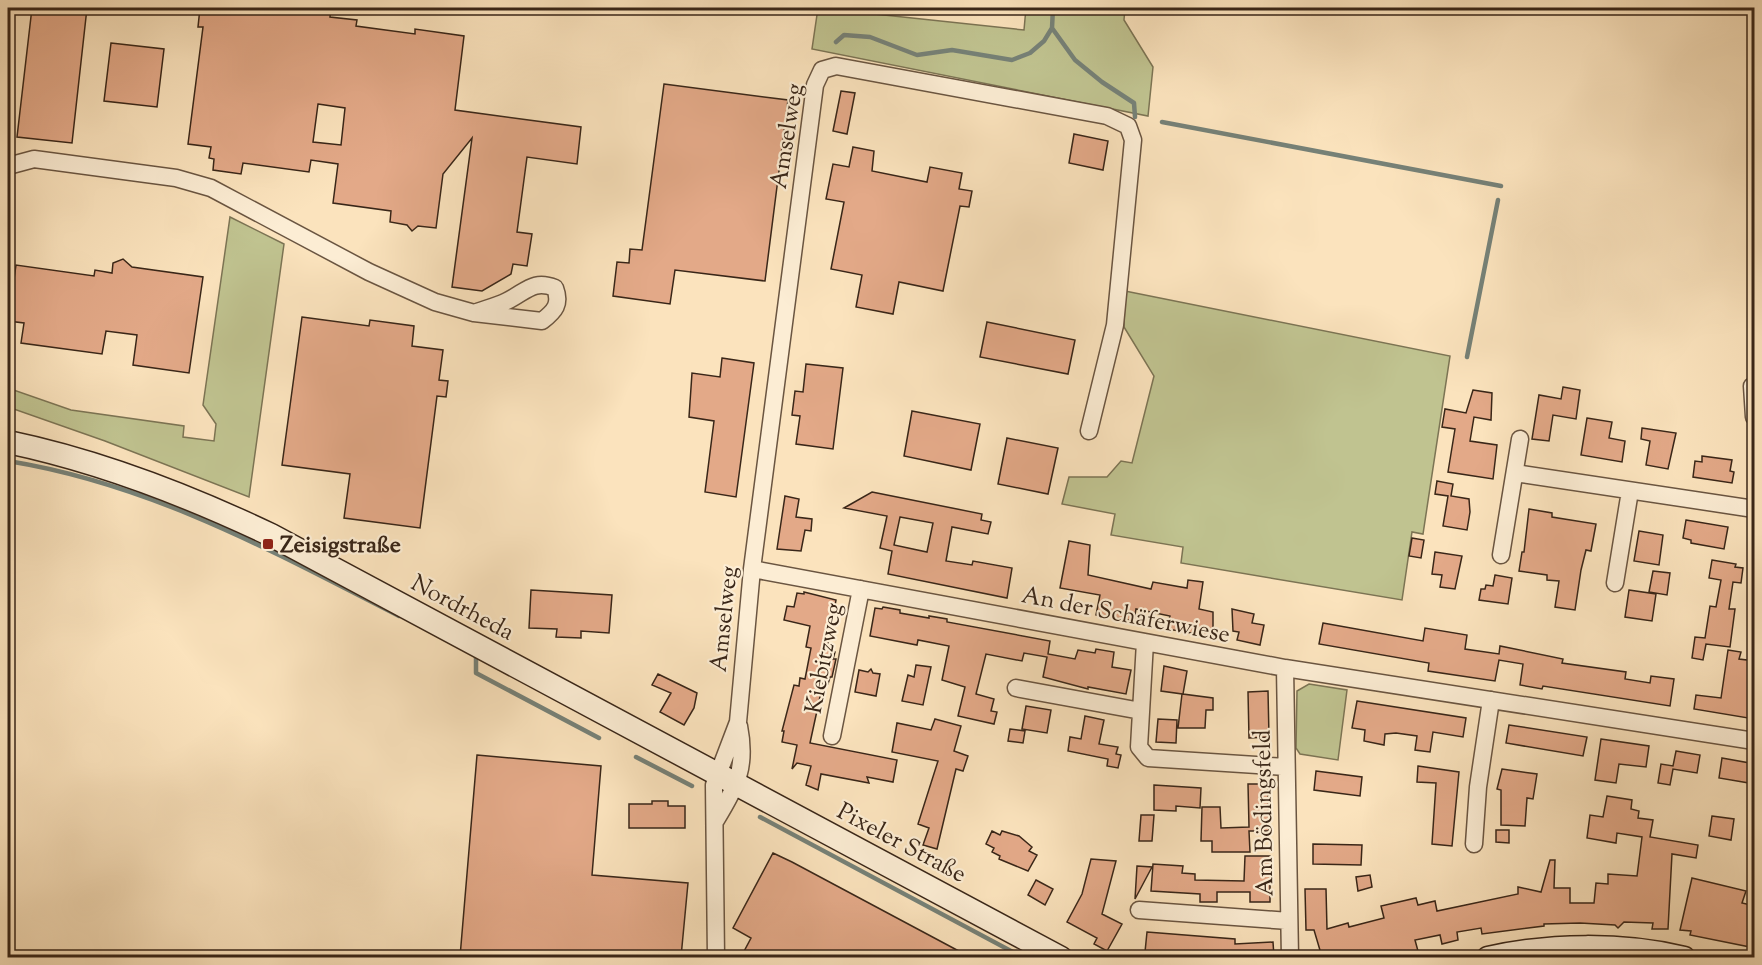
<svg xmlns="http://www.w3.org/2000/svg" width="1762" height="965" font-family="'Sorts Mill Goudy',serif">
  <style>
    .green { fill: #c0c390; stroke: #7c7454; stroke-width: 1.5 }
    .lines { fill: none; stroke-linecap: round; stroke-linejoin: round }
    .stream { stroke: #768177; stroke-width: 4.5 }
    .building { fill: #e3a988; stroke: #392618; stroke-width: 1.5; fill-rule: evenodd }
    .minor-casing { stroke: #6a5541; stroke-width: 19 }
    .secondary-casing { stroke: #392618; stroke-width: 25 }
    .minor { stroke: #fcedd4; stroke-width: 16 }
    .secondary { stroke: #fcedd4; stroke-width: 22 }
    .poi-dot { fill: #8f2418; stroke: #fcedd4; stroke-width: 2 }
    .labels { text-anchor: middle; stroke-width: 4.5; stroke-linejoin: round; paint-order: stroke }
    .street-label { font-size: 24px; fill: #392618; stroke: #fcedd4 }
    .poi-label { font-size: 24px; font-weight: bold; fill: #392618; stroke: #fcedd4; text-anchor: start }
  </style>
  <rect width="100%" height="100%" fill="#fbe3bd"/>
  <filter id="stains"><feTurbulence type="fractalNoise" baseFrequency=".00333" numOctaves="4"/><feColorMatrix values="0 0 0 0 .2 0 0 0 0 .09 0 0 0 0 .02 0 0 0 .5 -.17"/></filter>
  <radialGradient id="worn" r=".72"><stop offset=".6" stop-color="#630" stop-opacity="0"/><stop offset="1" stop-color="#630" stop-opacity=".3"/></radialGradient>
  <path class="green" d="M818 8 1024 30 1026 8H1125L1124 20 1153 67 1148 116 812 49Z
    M230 217 284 244 249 497 105 441 8 407V388L71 410 184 426 183 437 214 441 216 424 203 405Z
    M1754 248V338H1753L1749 258Z
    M1125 291 1450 356 1423 534 1412 532 1402 600 1181 563 1183 547 1111 535 1115 514 1062 504 1069 477H1107L1121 461 1132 463 1154 376 1124 327Z
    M1309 684 1347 690 1338 760 1300 754 1296 748 1297 691Z"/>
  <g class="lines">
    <path class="stream" d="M1052 28 1075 60 1102 82 1134 103 1135 117
      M836 42 844 35 870 37 917 55 952 50 1012 60 1030 53 1044 41 1052 28 1053 8
      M1162 122 1501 186
      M1467 357 1498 200
      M8 461C151 484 272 551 399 616
      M476 656V673L599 738
      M636 757 692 786
      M760 817 1024 958"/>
  </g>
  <path class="building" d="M32 8H87L72 143 17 137Z
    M200 8H331L330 17 357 20 356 26 415 34V29L464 36 455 110 581 127 577 164 527 157 517 232 532 234 527 266 513 264 511 274 482 291 452 287 472 138 443 174 436 228 418 226 412 231 407 225 390 222 391 211 333 203 338 164 311 160 309 172 243 163 241 174 213 170 214 159 209 158 211 147 188 144 203 27H198ZM318 104 345 108 341 145 313 142Z
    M111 43 164 49 157 107 104 101Z
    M664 84 788 100 765 281 675 270 670 304 613 296 617 262 629 263 630 249 642 250Z
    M841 91 855 93 847 134 833 131Z
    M1074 134 1108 141 1103 170 1069 163Z
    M853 147 874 151 872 171 927 182 930 167 962 173 959 189 972 191 969 207 960 206 943 291 899 282 893 314 856 307 862 275 831 269 844 202 826 199 833 164 849 167Z
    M123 259 132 267 203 277 189 373 133 365 137 335 106 331 102 354 21 343 24 323 8 321 16 265 94 276 95 270 112 273 113 263Z
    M302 317 369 326 370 320 414 326 412 346 443 350 439 380 448 381 446 397 437 396 420 528 344 518 350 474 282 465Z
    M987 322 1075 340 1068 374 980 357Z
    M722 358 754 363 736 497 705 492 714 421 689 417 692 373 720 377Z
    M806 364 843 368 833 449 796 444 800 416 792 415 795 391 803 392Z
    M1563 387 1580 390 1576 419 1553 415 1549 441 1532 439 1539 395 1561 399Z
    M1473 390 1492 393 1491 420 1474 417 1470 441 1497 445 1493 479 1448 472 1455 429 1442 427 1445 409 1466 413Z
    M912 411 980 424 971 470 904 456Z
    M1587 418 1612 422 1609 438 1625 441 1622 462 1581 455Z
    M1642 428 1676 433 1668 469 1646 465 1650 441 1641 439Z
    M1007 438 1058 448 1048 494 998 484Z
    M1702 456 1732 460 1730 471 1734 472 1732 483 1693 477 1695 461 1702 462Z
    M1437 481 1453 484 1451 496 1469 499 1470 512 1467 530 1443 526 1448 496 1435 494Z
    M872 492 982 514 981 520 991 522 988 534 952 527 946 561 972 565 973 561 1012 568 1007 598 888 574 892 551 880 548 887 516 844 508ZM900 517 933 523 927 552 894 545Z
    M785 496 799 499 796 517 812 519 811 531 805 530 801 551 777 549Z
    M1529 509 1552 513V517L1596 524 1591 551 1586 550 1581 570 1575 610 1555 607 1559 581 1547 580V575L1519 571 1522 552H1524Z
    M1686 520 1728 527 1724 549 1691 543V540L1683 538Z
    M1639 531 1663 535 1659 565 1634 561Z
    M1412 538 1424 540 1421 558 1409 556Z
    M1069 541 1090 545 1088 575 1151 589 1153 582 1187 588 1188 580 1203 582 1199 609 1213 612V627L1209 636 1167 629 1170 616 1136 609 1134 621 1096 615 1100 595 1060 588Z
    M1435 552 1462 556 1455 589 1440 587 1442 575 1432 574Z
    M1712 560 1736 564 1735 567 1743 568 1741 583 1733 582 1729 609H1735L1730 647 1706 644 1703 660 1692 658 1695 637 1705 638 1710 606 1716 607 1721 580 1709 578Z
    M1653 571 1670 573 1667 595 1649 592Z
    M1495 575 1512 578 1508 604 1479 600 1481 589H1485L1486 585 1493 586Z
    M531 590 612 595 609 633 581 631V638L556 637 557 629 529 628Z
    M1629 590 1656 594 1652 621 1625 617Z
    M804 592 836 600 827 650 835 652 833 659H836L832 677H830L828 684 823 683 810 743 897 760 893 782 867 777 869 783 821 774 818 790 806 785 811 766 797 763 792 769 797 745 782 742 784 731H782L794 685 799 686 800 678 805 679 811 648 806 647 810 626 784 620 787 606 794 607 797 593 804 594Z
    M883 607 900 610V613L929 618V616L947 619V622L1050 641 1048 654 1075 659 1078 650 1095 653 1096 649 1114 652 1112 667 1131 670 1126 694 1088 687V689L1043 677 1047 657 1024 653 1022 661 986 654 976 694 994 699 991 711 997 712 994 724 958 716 965 687 942 680 949 646 918 640 917 645 870 636 875 608 882 609Z
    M1232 609 1254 614 1252 623 1264 625 1260 645 1237 640 1239 632 1233 631Z
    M1323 623 1423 641 1425 628 1467 635 1465 649 1499 654 1500 646 1510 648 1563 659 1562 663 1626 672 1625 679 1650 683 1651 676 1674 679 1670 706 1543 686 1542 689 1520 685 1523 664 1499 660 1495 681 1428 671 1429 663 1319 644Z
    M1728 650 1741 652 1739 659 1755 661V698L1751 697 1748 718 1694 709 1696 695 1721 698Z
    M916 665 931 667 923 705 902 701 908 675 914 677Z
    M1164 666 1187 671 1183 694 1213 698V710H1206L1205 728H1178L1182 694 1161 691Z
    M871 669 873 673 880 674 876 696 855 692 859 670 868 672Z
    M658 674 697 693 694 708 684 725 660 712 671 693 652 685Z
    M1268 691 1269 737 1249 738 1248 692Z
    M1357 701 1466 718 1463 737 1433 732 1430 752 1415 750 1417 736 1396 733 1385 734 1384 745 1364 741 1365 730 1352 728Z
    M1026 706 1051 710 1047 733 1022 729Z
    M1085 716 1104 720 1099 744 1118 747 1116 754 1121 755 1118 768 1107 766 1108 759 1068 751 1070 737 1081 739Z
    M935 719 961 726 954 751 968 756 963 771 956 769 937 849 923 845 929 828 918 824 938 761 892 752 897 723 931 730Z
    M1158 719 1177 720 1176 743 1156 742Z
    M1509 725 1587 737 1583 756 1506 743Z
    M1010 729 1025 731 1023 743 1008 741Z
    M1601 739 1649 746 1646 767 1619 764 1616 783 1595 780Z
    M1676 751 1700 755 1697 773 1673 769 1670 785 1658 783 1661 764 1673 766Z
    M477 755 601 766 592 875 688 883 681 957H460Z
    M1722 758 1755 764V784L1719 778Z
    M1418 766 1459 772 1452 846 1432 844 1436 783 1417 782Z
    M1502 769 1537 774 1533 799 1527 798 1525 826 1501 825V790L1497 789Z
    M1316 771 1362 777 1360 796 1314 790Z
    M1248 784H1268L1269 831H1249L1250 852H1212V841H1201L1202 807H1220L1221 828 1249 827Z
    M1154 785 1201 788 1200 808 1176 806V811L1154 810Z
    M1607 796 1632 800 1631 809 1639 811 1638 818 1653 820 1650 837 1698 845 1696 858 1672 854 1668 929H1652L1653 923 1624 922 1618 928 1615 925 1580 923 1544 924V926L1482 934 1481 928 1457 932 1458 940 1442 944 1440 935 1415 940 1418 951 1395 957H1322L1314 930H1306L1305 889H1326L1327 929 1348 923 1349 927 1384 918 1381 906 1416 898 1418 905 1435 901 1437 911 1518 894V887L1541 892 1550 860H1555L1554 888H1570V903H1594L1596 883 1608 884V874L1637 876 1642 837 1617 833 1616 843 1587 838 1590 815 1603 817Z
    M652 801H668V806H685V828H629V804H652Z
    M1141 815H1154L1152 841H1139Z
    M1712 816 1734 819 1731 840 1709 836Z
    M1496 830H1509V843L1496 842Z
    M992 831 1000 835 1002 831 1019 836 1032 847 1029 851 1037 855 1028 871 999 859 1000 856 992 852 994 848 986 844Z
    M1313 844 1362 845 1361 865 1313 864Z
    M773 853 792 862 970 957H741L751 938 733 928Z
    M1245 856H1270V902H1250V892H1217V902H1200V894L1151 891 1153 864 1183 866 1182 873 1195 874V880L1244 881Z
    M1091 859 1116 861 1102 914 1122 924 1107 951 1094 944 1097 938 1067 922 1082 894Z
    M1137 866 1152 867 1135 899Z
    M1370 875 1372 887 1358 891 1356 877Z
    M1692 878 1746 891 1742 903 1755 906V948L1690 935 1691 931 1680 930Z
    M1036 880 1053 889 1045 905 1028 895Z
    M1147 932 1235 939V944L1273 942 1274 957H1169V954L1145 952Z"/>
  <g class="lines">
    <g class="minor-casing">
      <path id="minor" d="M8 166 34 159 176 178 211 188 369 272 435 302 474 313 542 321C555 311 561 304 555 288 533 279 526 292 507 301 497 306 485 309 474 313
        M1752 386 1754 417
        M1515 473 1754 509
        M1501 555 1520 439
        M752 569 1285 668 1754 741
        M1615 583 1630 491
        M1145 642 1139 747 1148 758 1286 767
        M1285 668 1290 958
        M1016 688 1141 711
        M832 736 861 589
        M716 820C737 786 747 767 739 726
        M1474 844 1478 787 1491 700
        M1139 910 1289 921
        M716 958 714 785 738 722 752 569 815 85 822 70 836 66 1107 116 1128 126 1133 140 1115 325 1089 431"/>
    </g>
    <g class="secondary-casing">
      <path id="secondary" d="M8 442C99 461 187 495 271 535L1061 958
        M1488 958C1550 944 1622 943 1684 958"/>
    </g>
    <use href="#minor" class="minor"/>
    <use href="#secondary" class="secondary"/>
  </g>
  <rect class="poi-dot" x="262" y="538" width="12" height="12" rx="3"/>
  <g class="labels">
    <g class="street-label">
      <text transform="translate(786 136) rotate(-81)" y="8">Amselweg</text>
      <text transform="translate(463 607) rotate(28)" y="8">Nordrheda</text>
      <text transform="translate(1126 614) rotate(11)" y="8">An der Schäferwiese</text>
      <text transform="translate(723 619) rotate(-84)" y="8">Amselweg</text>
      <text transform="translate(823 658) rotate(-79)" y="8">Kiebitzweg</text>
      <text transform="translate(1263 813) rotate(-91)" y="8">Am Bödingsfeld</text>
      <text transform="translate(902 842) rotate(28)" y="8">Pixeler Straße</text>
    </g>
    <g class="poi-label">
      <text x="280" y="552">Zeisigstraße</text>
    </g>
  </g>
  <rect width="1762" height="965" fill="none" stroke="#fbe3bd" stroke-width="30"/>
  <rect x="9" y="9" width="1744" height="947" fill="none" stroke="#392618" stroke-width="3"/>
  <rect x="15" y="15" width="1732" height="935" fill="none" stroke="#392618" stroke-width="1.5"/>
  <rect width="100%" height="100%" filter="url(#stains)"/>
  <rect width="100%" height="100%" fill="url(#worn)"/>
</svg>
